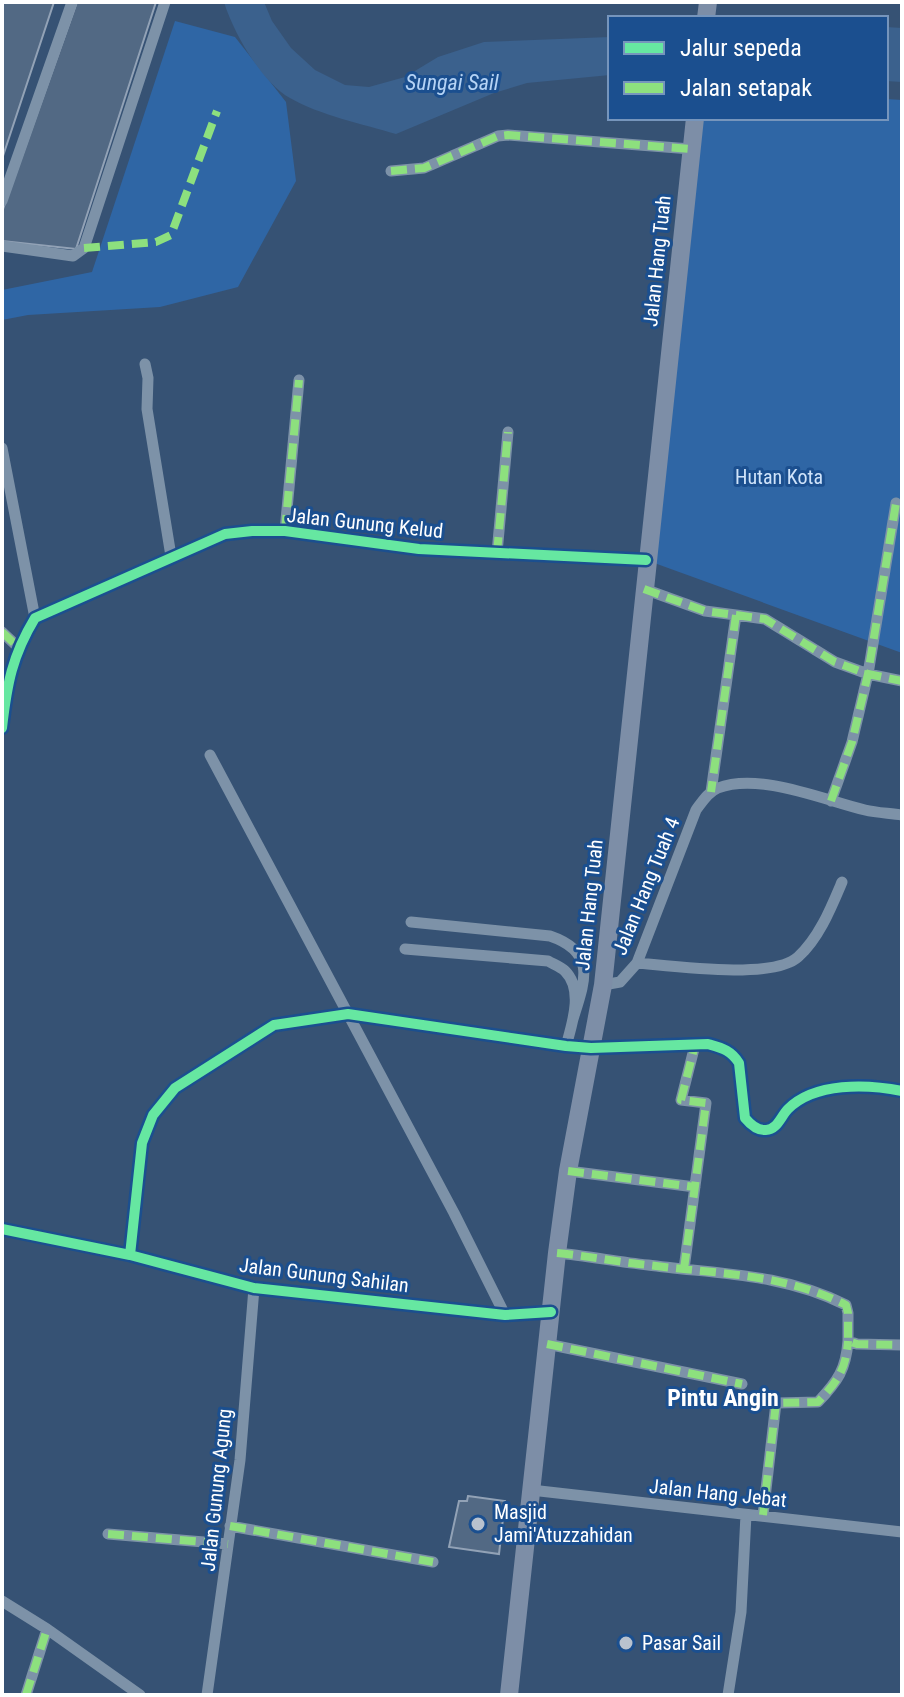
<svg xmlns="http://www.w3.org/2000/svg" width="904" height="1697" font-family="'Roboto Condensed',sans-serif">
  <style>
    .green { fill: #2f66a5 }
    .water { fill: #3b618d }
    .building { fill: #526984; stroke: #92a2b6; stroke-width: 2 }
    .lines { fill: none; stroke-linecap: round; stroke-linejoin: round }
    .minor { stroke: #7d92a8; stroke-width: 11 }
    .primary { stroke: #7d8ea7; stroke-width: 18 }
    .quiet { stroke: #8de07e; stroke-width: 8; stroke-dasharray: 16 8; stroke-linecap: butt }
    .cycleway-casing { stroke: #1b4f8f; stroke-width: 15 }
    .cycleway { stroke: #66e7a1; stroke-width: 10 }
    .poi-dot { fill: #b9c2ce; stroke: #1b4f8f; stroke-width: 3 }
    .labels { text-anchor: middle; stroke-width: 6; stroke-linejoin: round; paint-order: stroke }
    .street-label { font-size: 20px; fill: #fff; stroke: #1b4f8f }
    .park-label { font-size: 20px; fill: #cfe3fa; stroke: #1b4f8f }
    .poi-label { font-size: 20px; fill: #fff; stroke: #1b4f8f; text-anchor: start }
    .water-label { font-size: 22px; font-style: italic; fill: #b5d3f5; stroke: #1b4f8f }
    .quarter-label { font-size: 24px; font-weight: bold; fill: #fff; stroke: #1b4f8f }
  </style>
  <rect width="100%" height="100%" fill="#365274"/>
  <path class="green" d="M175 21 235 37 286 102 296 181 238 287 160 307 28 315 2 320V290L92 272Z
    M886 99 902 100V653L646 560 702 118H886Z"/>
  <path class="water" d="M224 2H264L272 21 291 48 315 70 345 85 369 87 405 77 438 57 484 42 610 37V75L527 83 494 93 396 134C363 124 319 115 290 98 262 83 233 32 224 2Z
    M886 27 902 28V82L886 81Z"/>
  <path class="building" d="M2 2H54L2 159Z
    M77 2H156L76 249 2 241V212Z
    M468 1496 505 1501 499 1554 449 1547 459 1501H467Z"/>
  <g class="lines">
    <path class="minor" d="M391 171 424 168 498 136 508 135 691 149
      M2 201 72 2
      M2 246 73 256 84 248 165 2
      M145 364 148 378 147 409 171 556
      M2 448 35 618
      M285 531 299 380
      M497 553 508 432
      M644 589 705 611 736 615 711 792
      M736 615 765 619 835 662 868 674 902 681
      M2 632 18 647
      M2 728C7 684 12 656 35 618L225 534 252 531H285L419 549 646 560
      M210 755 454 1213 505 1315
      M831 801 852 742 868 674 896 503
      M411 922 550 936C597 952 585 981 573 1019
      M405 949 548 961C553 964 561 967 565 971 584 990 572 1024 566 1046
      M637 963C672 966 773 980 798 957 819 938 831 908 842 882
      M603 985 620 982 637 963 696 810C702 802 708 792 718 788 759 772 824 800 865 810 877 813 890 813 902 815
      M568 1171 695 1187
      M2 1229 130 1255 254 1288 505 1315 551 1312
      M557 1253C588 1256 618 1262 648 1265 716 1274 783 1273 846 1305L848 1313V1341L857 1344 902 1345
      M130 1255 142 1143 153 1115 175 1088 274 1025 348 1014 566 1046 591 1048 708 1044C722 1048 731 1050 739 1063L745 1118C750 1124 757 1131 766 1130 777 1130 781 1116 788 1109 815 1082 867 1084 902 1091
      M684 1269 706 1103 681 1100 695 1045
      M547 1344 742 1384
      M531 1490 902 1532
      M763 1515 776 1403 818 1402C838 1381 846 1369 848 1341
      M230 1526 433 1562
      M108 1534 228 1544
      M2 1601 47 1629 140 1695
      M26 1695 47 1629
      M207 1695 240 1460 254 1288
      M728 1695 741 1612 746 1515"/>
    <path class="primary" d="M706 18 708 2
      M509 1695 557 1253 568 1171 603 985 695 118"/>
    <path class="quiet" d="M391 171 424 168 498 136 508 135 691 149
      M84 248 156 242 171 235 217 111
      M285 531 299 380
      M497 553 508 432
      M644 589 705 611 736 615 711 792
      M736 615 765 619 835 662 868 674 902 681
      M2 632 18 647
      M831 801 852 742 868 674 896 503
      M568 1171 695 1187
      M557 1253C588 1256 618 1262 648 1265 716 1274 783 1273 846 1305L848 1313V1341L857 1344 902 1345
      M684 1269 706 1103 681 1100 695 1045
      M547 1344 742 1384
      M763 1515 776 1403 818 1402C838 1381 846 1369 848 1341
      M230 1526 433 1562
      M108 1534 228 1544
      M26 1695 47 1629"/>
    <g class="cycleway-casing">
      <path id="cycleway" d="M2 728C7 684 12 656 35 618L225 534 252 531H285L419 549 646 560
        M2 1229 130 1255 254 1288 505 1315 551 1312
        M130 1255 142 1143 153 1115 175 1088 274 1025 348 1014 566 1046 591 1048 708 1044C722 1048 731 1050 739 1063L745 1118C750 1124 757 1131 766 1130 777 1130 781 1116 788 1109 815 1082 867 1084 902 1091"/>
    </g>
    <use href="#cycleway" class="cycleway"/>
  </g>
  <g class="poi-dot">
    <circle cx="478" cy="1524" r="8"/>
    <circle cx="626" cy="1643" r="8"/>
  </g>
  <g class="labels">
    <g class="street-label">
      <text transform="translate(657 261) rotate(-84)" y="7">Jalan Hang Tuah</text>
      <text transform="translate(365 523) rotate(6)" y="7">Jalan Gunung Kelud</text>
      <text transform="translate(646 886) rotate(-68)" y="7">Jalan Hang Tuah 4</text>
      <text transform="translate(589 905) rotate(-84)" y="7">Jalan Hang Tuah</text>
      <text transform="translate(324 1275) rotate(7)" y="7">Jalan Gunung Sahilan</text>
      <text transform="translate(216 1490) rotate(-84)" y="7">Jalan Gunung Agung</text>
      <text transform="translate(718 1493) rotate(6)" y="7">Jalan Hang Jebat</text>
    </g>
    <g class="park-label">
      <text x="779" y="484">Hutan Kota</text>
    </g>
    <g class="poi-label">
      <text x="494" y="1519">Masjid<tspan x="494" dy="23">Jami'Atuzzahidan</tspan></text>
      <text x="642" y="1650">Pasar Sail</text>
    </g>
    <g class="water-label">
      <text x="452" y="90">Sungai Sail</text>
    </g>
    <g class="quarter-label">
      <text x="723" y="1406">Pintu Angin</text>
    </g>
  </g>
  <rect width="904" height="1697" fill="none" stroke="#ffffff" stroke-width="8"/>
  <rect x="608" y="16" width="280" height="104" fill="#1b4f8f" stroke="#7695bc" stroke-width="2"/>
  <rect x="624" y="42" width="40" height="12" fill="#66e7a1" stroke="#7695bc" stroke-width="2"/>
  <text x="680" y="56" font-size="24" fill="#ffffff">Jalur sepeda</text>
  <rect x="624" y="82" width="40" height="12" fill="#8de07e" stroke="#7695bc" stroke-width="2"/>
  <text x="680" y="96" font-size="24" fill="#ffffff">Jalan setapak</text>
</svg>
